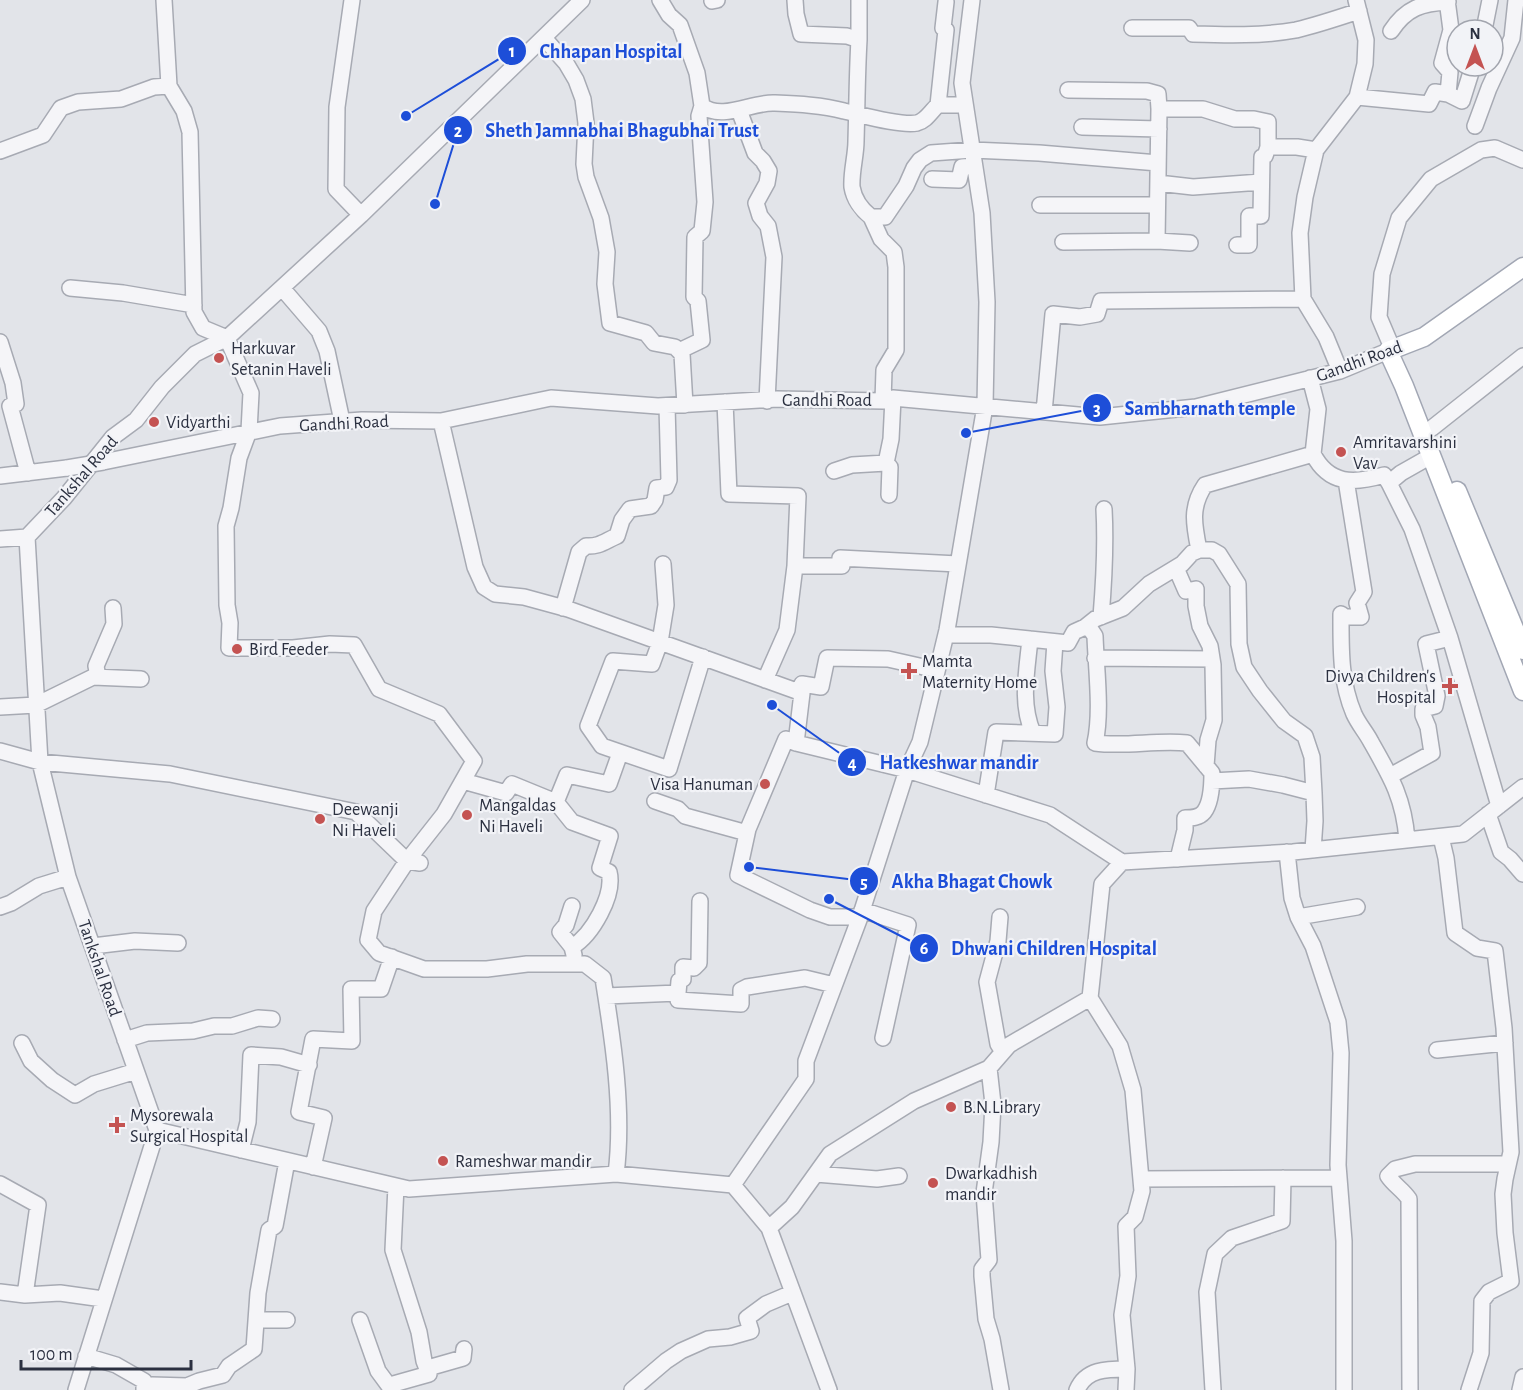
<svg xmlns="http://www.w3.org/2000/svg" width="1523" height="1390" font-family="'Alegreya Sans',sans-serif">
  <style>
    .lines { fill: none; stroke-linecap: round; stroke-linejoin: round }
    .minor-casing { stroke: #a7aab3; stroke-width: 18 }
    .major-casing { stroke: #a2a7b4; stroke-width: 21 }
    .minor { stroke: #f5f5f8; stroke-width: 15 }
    .major { stroke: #fff; stroke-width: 18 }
    .minor-bridge-casing { stroke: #a7aab3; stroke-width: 18; stroke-linecap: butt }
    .minor-bridge { stroke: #f5f5f8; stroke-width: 15 }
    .poi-dot { fill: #c45352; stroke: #f2f3f7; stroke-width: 2 }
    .labels { text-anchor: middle; stroke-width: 4.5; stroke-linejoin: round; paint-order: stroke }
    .poi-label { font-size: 18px; fill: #2b3040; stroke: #f2f3f7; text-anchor: start }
    .street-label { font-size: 18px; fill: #2b3040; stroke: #f2f3f7 }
    .leader { fill: none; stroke: #1d4ed8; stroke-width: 2 }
    .callout-dot { fill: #1d4ed8; stroke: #f2f3f7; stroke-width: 2 }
    .mark-label { font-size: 18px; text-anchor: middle; font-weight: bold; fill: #fff }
    .callout-label { font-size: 20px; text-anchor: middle; font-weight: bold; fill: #1d4ed8; stroke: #f2f3f7; stroke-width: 4.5; stroke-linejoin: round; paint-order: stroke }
  </style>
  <rect width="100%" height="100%" fill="#e2e4e9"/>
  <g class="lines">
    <g class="minor-casing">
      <path id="minor" d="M164 0 169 86 184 111 190 132 194 312 203 328 227 338 251 393 249 431 239 458 231 508 226 526 227 605 230 623 229 648H293L330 644 354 645 379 689 439 714 474 761 444 814 407 861 374 911 368 940 379 953 424 969H487L527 964H585L603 978C613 1040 624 1111 616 1174
        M352 0 337 107 336 189 361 215
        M660 0 669 15 680 25 697 73 702 106 699 116 705 202 702 231 695 237 694 297 698 301 702 340 679 351
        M795 0 796 14 801 34 847 36 859 40C857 74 857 107 856 141 856 156 851 172 852 187 854 199 862 210 871 217H885L906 186 914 168 920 160 931 153 972 150 1039 153 1158 163
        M1447 0 1451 30 1442 63 1450 72 1448 94
        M712 1 717 0
        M1132 28H1189L1193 34C1225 35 1264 36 1296 30 1317 25 1338 18 1359 11
        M1484 30 1490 0
        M1391 31C1406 8 1422 3 1448 2
        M544 38 566 63 576 80 583 99 586 123 584 164 586 177 601 218 607 252 605 284 610 323 646 333 654 343 675 347 682 354 685 405
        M859 40V0
        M1068 90 1147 91 1158 94 1159 109
        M1357 97 1429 104 1435 92 1448 94 1462 101 1473 66
        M938 105 946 30 943 28 946 2
        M702 106C722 121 752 102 774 103 797 104 822 105 844 111 862 115 900 126 917 123 926 121 931 111 938 105H965
        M739 110 755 153 763 161 769 171 767 183 756 203 760 216 768 226 774 257 767 401
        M1475 126 1489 88 1512 38 1516 0
        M1082 127 1159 129
        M0 151 43 135 61 108 78 102 121 99 154 87 169 86
        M932 179 959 180 962 167 974 166
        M1158 183 1193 187 1261 182
        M1040 205H1157
        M871 217 881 239 894 252 896 267V350L884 370 883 401
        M1157 241 1159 109H1203L1235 119H1254L1268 122V147H1297L1316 150
        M1063 242 1157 241 1190 243
        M1237 245H1249V216H1261L1262 157 1265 156 1268 147
        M70 288 123 293 194 305
        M282 288 319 331 327 351 342 421
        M0 342 13 383 16 404 10 406 28 473
        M1393 350 1379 317 1382 274 1399 218 1431 179 1481 150 1495 148 1523 160
        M1340 371 1326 337 1303 299 1300 233 1305 197 1316 150 1357 97 1365 64 1366 40 1356 0
        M1310 378 1318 409 1313 454
        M725 402 729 494 798 496 795 566 787 630 765 680
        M1044 412 1053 314 1080 317 1097 314 1101 301 1303 299
        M441 421 475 567 484 587 495 594 524 597 568 609 802 693 796 743 907 770 1050 815 1122 862 1293 852 1463 834 1523 787
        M1432 428 1523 356
        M1431 456 1401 473 1389 483 1412 529 1450 638
        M103 462 280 426 362 420 441 421 551 398 658 406 777 399 883 401 893 398 1100 417 1196 407 1340 371 1388 351
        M886 463 890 467 889 495
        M834 471 852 465 886 463 891 439 893 398
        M0 476 67 468
        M1346 480 1364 592 1357 603 1361 617H1345L1341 614C1341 649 1340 681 1354 714 1359 725 1366 732 1371 742 1391 777 1404 799 1407 840
        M0 539 27 537
        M1199 550C1194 525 1190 507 1205 485L1313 454C1329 485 1354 484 1384 475L1389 483
        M663 564 666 605 660 642 652 664 613 661 588 726 602 746 669 769 703 657
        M795 566H842L840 558 958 564
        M1176 568 1186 591 1196 589V606L1200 626 1210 646 1213 665 1214 720 1208 740 1206 766
        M563 608 579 552 586 546C599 547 605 541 617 536L622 520 630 509 651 506 655 500 657 488 666 487 669 480 667 406
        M1101 617C1104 581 1106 545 1104 509
        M1085 627 1095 619 1123 608 1149 584 1182 564 1192 553 1199 550H1212L1219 554 1238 584 1239 644 1244 667 1260 691 1284 721 1305 736 1312 757 1314 793
        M946 635H991L1068 643 1074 632 1085 627 1091 630 1095 636C1096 668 1102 712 1095 743 1125 747 1156 740 1187 743L1212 773C1212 784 1211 803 1204 812 1199 818 1192 818 1185 818V830L1178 859
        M1030 639C1027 671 1020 703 1033 733
        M1095 658 1212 659
        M98 677 96 666 114 624 113 608
        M799 692 802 684 821 687 827 658 888 659 937 670
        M0 707 36 705 93 677 141 679
        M796 743 786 739 748 829 738 875 810 910 830 917H860
        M0 751 40 762 170 774 356 812 407 861 420 863
        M1390 776 1432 753 1428 727 1423 715V709L1435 706 1437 696 1426 644 1450 638 1499 806
        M463 781 506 793 512 784 556 802 572 822 610 836 600 868 609 872C615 895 592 935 572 947
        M1212 781 1249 779 1283 785 1314 793 1315 821 1313 850
        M986 795 996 732 1055 734 1057 707 1053 671 1055 642
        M655 801 678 809 685 816 747 833
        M556 802 567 775 609 784 620 753
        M1488 814 1501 852 1510 859 1523 874
        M1441 837 1446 858 1455 933 1477 948 1495 951 1504 1028 1511 1152 1505 1179 1503 1194 1505 1233 1511 1281 1489 1292 1482 1301 1481 1353 1469 1390
        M1287 852 1292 898 1298 917 1313 946 1338 1022 1341 1053 1338 1165 1344 1241V1390
        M572 906 566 925 560 932 572 947 574 955
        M0 907 11 903 39 886 68 877
        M862 910 908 925 883 1038
        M1000 917 998 941 987 982 998 1044 1003 1052
        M1298 917 1357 907
        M93 946 135 941 178 943
        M678 993 679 981 683 979V967L694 968 699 963 700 901
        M606 996 678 993V1000L741 1004V990L747 987 805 978 834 985
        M125 1040 147 1033 193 1031 214 1026H232L258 1018 272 1019
        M22 1043 31 1061 52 1080 75 1095 94 1084 136 1071
        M1437 1050 1505 1043
        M989 1068 993 1104 991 1142 984 1193 989 1260 982 1269V1276L986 1319 992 1339 1001 1390
        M157 1130 68 877 40 762 27 537 64 498 113 437 136 420 162 387 195 354 227 338 361 215 582 0
        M157 1130 409 1189 616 1174 733 1185 769 1228 829 1390
        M241 1150 248 1122 251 1055 281 1057 309 1065
        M313 1167 324 1118 299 1112 313 1039 352 1041 351 989H381L392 957
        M816 1174 877 1179 899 1176
        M1141 1179 1339 1178
        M0 1184 38 1205 25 1295
        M733 1185 806 1079V1061L860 917 907 770 920 742 947 630 985 406 987 302 982 213 962 83 972 0
        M769 1228 792 1207 830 1154 914 1101 989 1068 1009 1045 1090 998 1102 884 1122 862
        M0 1292 25 1295 60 1293 103 1299
        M256 1320H287
        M360 1320 378 1371 392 1390
        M86 1356 116 1365 144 1381V1390
        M428 1368 463 1358 464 1349
        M152 1385 187 1386 199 1381 223 1375 229 1366 254 1349 258 1293 269 1230 275 1226 287 1161
        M390 1385 429 1374 424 1361 419 1332 393 1250 396 1186
        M76 1390 157 1130
        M632 1390 666 1361 681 1351 708 1339 730 1337 751 1331 747 1318 766 1304 792 1293
        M1077 1390C1086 1369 1106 1369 1127 1369L1122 1315 1128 1276 1126 1226 1135 1217 1142 1191 1133 1090 1120 1046 1090 998
        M1126 1390 1127 1369
        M1213 1390 1207 1292 1215 1254 1232 1238 1282 1221 1283 1178
        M1410 1390 1409 1199C1403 1190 1394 1185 1388 1176L1395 1169 1415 1164H1508
        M1520 1390 1523 1377"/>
    </g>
    <g class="major-casing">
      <path id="major" d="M1523 267 1424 337 1388 351 1404 386 1523 691
        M1457 491 1523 650"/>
    </g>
    <use href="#minor" class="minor"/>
    <use href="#major" class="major"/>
    <g class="minor-bridge-casing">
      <path id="minor-bridge" d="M67 468 103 462"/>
    </g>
    <use href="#minor-bridge" class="minor-bridge"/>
  </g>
  <g class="poi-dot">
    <circle cx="219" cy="358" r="6"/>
    <circle cx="154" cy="422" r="6"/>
    <circle cx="1341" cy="452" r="6"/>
    <circle cx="237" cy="649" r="6"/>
    <path d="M906 662h6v6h6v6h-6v6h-6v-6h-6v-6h6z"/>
    <path d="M1447 677h6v6h6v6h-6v6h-6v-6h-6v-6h6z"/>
    <circle cx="765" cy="784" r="6"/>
    <circle cx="467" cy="815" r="6"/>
    <circle cx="320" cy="819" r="6"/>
    <circle cx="951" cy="1107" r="6"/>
    <path d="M114 1116h6v6h6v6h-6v6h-6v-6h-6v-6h6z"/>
    <circle cx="443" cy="1161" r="6"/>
    <circle cx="933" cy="1183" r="6"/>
  </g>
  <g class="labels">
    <g class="poi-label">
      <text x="231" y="354">Harkuvar<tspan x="231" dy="21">Setanin Haveli</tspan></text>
      <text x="166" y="428">Vidyarthi</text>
      <text x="1353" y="448">Amritavarshini<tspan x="1353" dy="21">Vav</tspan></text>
      <text x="249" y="655">Bird Feeder</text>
      <text x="922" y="667">Mamta<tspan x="922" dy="21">Maternity Home</tspan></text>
      <text x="1436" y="682" text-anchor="end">Divya Children's<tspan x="1436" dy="21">Hospital</tspan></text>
      <text x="753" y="790" text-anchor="end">Visa Hanuman</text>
      <text x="479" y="811">Mangaldas<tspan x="479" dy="21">Ni Haveli</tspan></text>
      <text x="332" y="815">Deewanji<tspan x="332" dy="21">Ni Haveli</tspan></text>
      <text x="963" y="1113">B.N.Library</text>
      <text x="130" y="1121">Mysorewala<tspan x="130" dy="21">Surgical Hospital</tspan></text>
      <text x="455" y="1167">Rameshwar mandir</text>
      <text x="945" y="1179">Dwarkadhish<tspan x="945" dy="21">mandir</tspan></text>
    </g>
    <g class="street-label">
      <text transform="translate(1359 361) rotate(-20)" y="6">Gandhi Road</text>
      <text x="827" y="406">Gandhi Road</text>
      <text transform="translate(344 423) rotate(-3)" y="6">Gandhi Road</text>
      <text transform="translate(81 476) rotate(-49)" y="6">Tankshal Road</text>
      <text transform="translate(100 968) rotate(71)" y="6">Tankshal Road</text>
    </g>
  </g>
  <path class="leader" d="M406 116L512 51M435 204L458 130M966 433L1097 408M772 705L852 762M749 867L864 881M829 899L924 948"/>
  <g class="callout-dot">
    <circle cx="406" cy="116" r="6"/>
    <circle cx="435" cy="204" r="6"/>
    <circle cx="966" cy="433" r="6"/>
    <circle cx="772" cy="705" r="6"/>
    <circle cx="749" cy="867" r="6"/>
    <circle cx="829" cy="899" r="6"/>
    <circle cx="512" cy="51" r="15"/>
    <circle cx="458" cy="130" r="15"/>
    <circle cx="1097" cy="408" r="15"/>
    <circle cx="852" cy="762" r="15"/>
    <circle cx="864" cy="881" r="15"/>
    <circle cx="924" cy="948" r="15"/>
  </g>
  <g class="mark-label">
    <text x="512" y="57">1</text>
    <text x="458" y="137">2</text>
    <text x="1097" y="415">3</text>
    <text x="852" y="769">4</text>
    <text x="864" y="888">5</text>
    <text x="924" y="954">6</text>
  </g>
  <g class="callout-label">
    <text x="611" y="58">Chhapan Hospital</text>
    <text x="622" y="137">Sheth Jamnabhai Bhagubhai Trust</text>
    <text x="1210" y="415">Sambharnath temple</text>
    <text x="959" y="769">Hatkeshwar mandir</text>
    <text x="972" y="888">Akha Bhagat Chowk</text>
    <text x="1054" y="955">Dhwani Children Hospital</text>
  </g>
  <g transform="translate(1475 48)"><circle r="28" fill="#f2f3f7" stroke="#a2a5ae" stroke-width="1.5"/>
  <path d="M0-4.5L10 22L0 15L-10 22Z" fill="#c45352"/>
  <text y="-9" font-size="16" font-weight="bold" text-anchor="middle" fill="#2b3040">N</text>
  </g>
  <path d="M21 1360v9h170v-9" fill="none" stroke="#2b3040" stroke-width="3"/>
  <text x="30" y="1360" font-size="18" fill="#2b3040" stroke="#f2f3f7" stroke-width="4.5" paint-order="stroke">100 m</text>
</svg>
